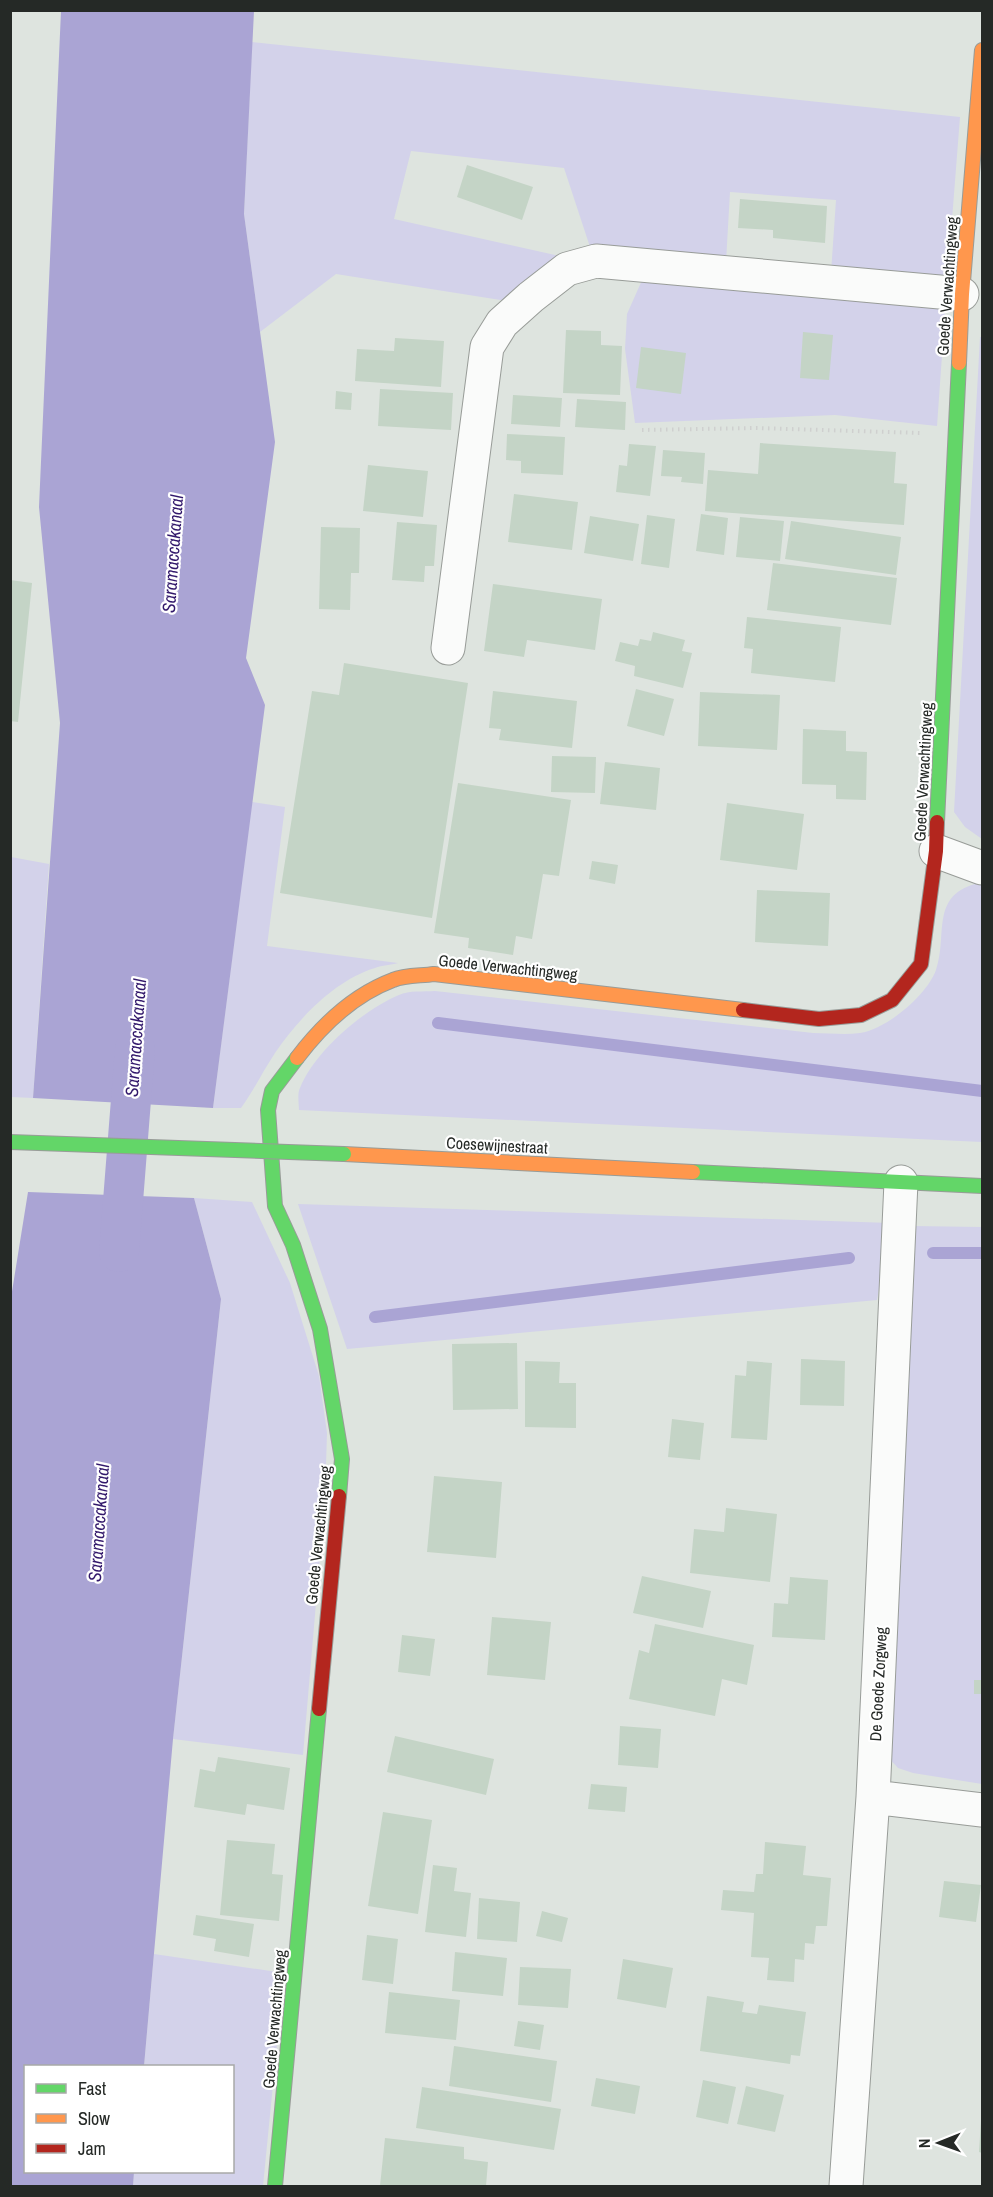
<svg xmlns="http://www.w3.org/2000/svg" width="993" height="2197" font-family="'Archivo Narrow',sans-serif">
  <style>
    .green { fill: #d3d2ea }
    .water { fill: #aaa4d4 }
    .lines { fill: none; stroke-linecap: round; stroke-linejoin: round }
    .stream { stroke: #aaa4d4; stroke-width: 12 }
    .canal { stroke: #aaa4d4; stroke-width: 40 }
    .building { fill: #c4d4c6 }
    .street-casing { stroke: #989c98; stroke-width: 35 }
    .fast-casing { stroke: #989c98; stroke-width: 16 }
    .slow-casing { stroke: #989c98; stroke-width: 16 }
    .jam-casing { stroke: #989c98; stroke-width: 16 }
    .path { stroke: #cfd0cf; stroke-width: 4; stroke-dasharray: 1.5 4.5; stroke-linecap: butt }
    .street { stroke: #fafbfa; stroke-width: 33 }
    .fast { stroke: #63d668; stroke-width: 14 }
    .slow { stroke: #ff974d; stroke-width: 14 }
    .jam { stroke: #b3261e; stroke-width: 14 }
    .fast-bridge-casing { stroke: #989c98; stroke-width: 16; stroke-linecap: butt }
    .fast-bridge { stroke: #63d668; stroke-width: 14 }
    .labels { text-anchor: middle; stroke-width: 4.5; stroke-linejoin: round; paint-order: stroke }
    .street-label { font-size: 16px; fill: #252926; stroke: #fff }
    .water-label { font-size: 18px; font-style: italic; fill: #32186b; stroke: #fff }
  </style>
  <rect width="100%" height="100%" fill="#dee4df"/>
  <path class="green" d="M252 42 960 117 947 284 831 273 836 200 730 192 726 262 590 247 564 168 411 151 394 219 573 259 513 302 336 274 260 332 244 214Z
    M647 269 946 299 937 426 835 415 635 423 625 349 627 314Z
    M980 337H982V839L965 827 954 812Z
    M252 802 285 807 267 946 398 963C391 965 382 965 375 968 335 980 298 1019 275 1053 263 1071 254 1090 241 1108H213Z
    M11 857 49 864 33 1098 11 1097Z
    M975 884 982 885V1142L299 1110C299 1104 297 1094 300 1088 315 1051 363 1010 399 995 409 990 424 992 435 991L813 1033C828 1033 845 1035 860 1033 887 1029 927 995 936 970 948 935 930 897 975 884Z
    M194 1198 252 1202 290 1283 319 1376 327 1433 325 1498 303 1755 173 1739 221 1299Z
    M298 1204 891 1223 877 1300 347 1349Z
    M912 1226 982 1227V1784L913 1773 898 1768 887 1756Z
    M154 1954 284 1973 263 2186H133L134 2172H232V2066H144Z"/>
  <path class="water" d="M61 11H254L244 214 275 442 246 658 265 705 213 1108 33 1098 60 723 39 507Z
    M28 1192 194 1198 221 1299 173 1739 144 2066H26V2172H134L133 2186H11L10 1304Z"/>
  <g class="lines">
    <path class="stream" d="M438 1023 982 1091
      M933 1253H982
      M375 1317 849 1258"/>
    <path class="canal" d="M119 1252 135 1049"/>
  </g>
  <path class="building" d="M467 165 533 187 522 220 457 197Z
    M740 199 827 206 825 243 773 238V230L738 228Z
    M566 330 601 331V345L622 346 620 395 563 393Z
    M803 332 833 335 829 380 800 378Z
    M395 338 444 341 441 387 355 381 357 349 394 351Z
    M641 347 686 353 681 394 636 388Z
    M380 389 453 393 451 430 378 426Z
    M336 391 352 393 351 410 335 409Z
    M513 395 562 398 560 427 511 424Z
    M577 399 626 402 625 430 575 427Z
    M507 434 565 437 563 475 521 473V461L506 460Z
    M760 443 896 452 894 483 907 484 904 525 705 511 708 470 758 474Z
    M629 444 656 446 650 496 616 492 619 465 627 466Z
    M663 450 705 453 703 484 681 482 682 477 661 476Z
    M368 465 428 471 423 517 363 511Z
    M514 494 578 502 572 550 508 542Z
    M701 514 728 518 724 555 696 551Z
    M647 515 675 519 669 568 641 564Z
    M590 516 639 524 633 561 584 553Z
    M740 517 784 521 780 561 736 557Z
    M791 521 901 537 896 575 785 559Z
    M397 522 437 525 434 566H425L424 582 392 580Z
    M321 527 360 528 359 573H351L350 610 319 609Z
    M773 563 897 578 891 625 767 610Z
    M10 580 32 583 18 722 10 721Z
    M493 584 602 599 595 650 527 640 524 657 484 651Z
    M747 617 841 627 835 682 751 673 753 649 744 648Z
    M653 632 685 640 682 651 692 653 683 688 634 676 635 666 615 661 620 642 638 646 640 639 651 641Z
    M344 663 468 683 432 918 280 893 312 691 339 695Z
    M636 689 674 699 664 736 627 726Z
    M493 691 577 701 572 748 499 740 501 729 489 728Z
    M700 692 780 695 777 750 698 746Z
    M803 729 846 731V751L867 752 866 800 836 799V785L802 784Z
    M552 756 596 757 595 793 551 792Z
    M605 762 660 768 656 810 600 804Z
    M458 783 571 800 559 876 543 874 532 939 516 936 513 955 468 948 469 938 434 933Z
    M727 803 804 814 797 870 720 860Z
    M592 861 618 865 615 884 589 879Z
    M757 890 830 893 828 946 755 942Z
    M517 1343 518 1409 453 1410 452 1344Z
    M801 1359 845 1361 844 1406 800 1405Z
    M525 1361 560 1362 559 1383H576V1428L525 1427Z
    M747 1361 772 1363 767 1440 731 1438 735 1375 746 1376Z
    M672 1419 704 1423 700 1460 668 1457Z
    M434 1476 502 1482 496 1558 427 1552Z
    M726 1508 777 1514 770 1582 690 1573 694 1529 724 1532Z
    M642 1576 711 1591 703 1628 633 1613Z
    M790 1577 828 1580 825 1640 772 1637 774 1603 788 1604Z
    M492 1617 551 1622 545 1680 487 1675Z
    M655 1624 754 1645 747 1685 722 1679 715 1716 629 1699 639 1650 649 1653Z
    M402 1635 435 1639 430 1676 398 1672Z
    M974 1680H982V1694H974Z
    M620 1726 661 1729 658 1768 618 1765Z
    M395 1736 494 1759 486 1795 387 1772Z
    M218 1757 290 1768 284 1810 247 1804 245 1815 194 1807 200 1769 215 1772Z
    M591 1784 627 1787 625 1812 588 1809Z
    M383 1812 432 1820 418 1914 368 1906Z
    M227 1840 275 1844 272 1874 283 1875 279 1921 220 1915Z
    M765 1842 806 1846 803 1875 831 1878 827 1926H816L814 1944 805 1943 804 1960 795 1959 794 1982 767 1980 769 1958 751 1957 754 1913 721 1910 723 1890 754 1892 756 1874H763Z
    M433 1865 457 1868 454 1891 471 1893 466 1937 425 1932Z
    M944 1881 981 1885 976 1922 939 1917Z
    M479 1898 520 1902 517 1942 477 1939Z
    M542 1911 568 1918 562 1942 536 1936Z
    M196 1915 254 1924 249 1957 214 1951 216 1939 193 1935Z
    M367 1935 398 1939 393 1984 362 1980Z
    M455 1952 507 1958 503 1996 452 1991Z
    M623 1959 673 1968 666 2008 617 1999Z
    M520 1967 571 1969 568 2008 518 2005Z
    M389 1992 460 2000 456 2040 385 2033Z
    M707 1996 744 2002 742 2012 757 2014 759 2005 806 2012 800 2056 791 2055 790 2064 700 2051Z
    M518 2021 544 2025 540 2050 514 2046Z
    M454 2046 557 2061 551 2102 449 2086Z
    M596 2078 640 2086 635 2114 591 2106Z
    M703 2080 736 2087 728 2124 696 2117Z
    M746 2086 784 2095 775 2132 737 2124Z
    M422 2087 561 2109 554 2150 416 2128Z
    M981 2120H982V2153L979 2152Z
    M385 2138 464 2147V2159L488 2162 486 2186H380Z"/>
  <g class="lines">
    <g class="street-casing">
      <path id="street" d="M448 648 487 347 502 323 531 297 567 269 596 261 962 294
        M936 851 982 868
        M873 1797 982 1810
        M846 2186 873 1797 901 1182"/>
    </g>
    <g class="fast-casing">
      <path id="fast" d="M937 822 959 363
        M297 1058 272 1091 268 1110 275 1206 293 1245 320 1329 342 1459 339 1496
        M693 1172 982 1186
        M275 2186 319 1709"/>
    </g>
    <g class="slow-casing">
      <path id="slow" d="M959 363 962 294 982 50
        M297 1058C322 1025 353 995 393 980 405 975 421 976 434 974L743 1010
        M344 1154 693 1172"/>
    </g>
    <g class="jam-casing">
      <path id="jam" d="M743 1010 819 1019 861 1015 892 1000 921 964 936 851 937 822
        M319 1709 339 1496"/>
    </g>
    <path class="path" d="M642 430 756 428 921 433"/>
    <use href="#street" class="street"/>
    <use href="#fast" class="fast"/>
    <use href="#slow" class="slow"/>
    <use href="#jam" class="jam"/>
    <g class="fast-bridge-casing">
      <path id="fast-bridge" d="M10 1142 344 1154"/>
    </g>
    <use href="#fast-bridge" class="fast-bridge"/>
  </g>
  <g class="labels">
    <g class="street-label">
      <text transform="translate(947 286) rotate(-86)" y="6">Goede Verwachtingweg</text>
      <text transform="translate(923 772) rotate(-87)" y="6">Goede Verwachtingweg</text>
      <text transform="translate(508 967) rotate(6)" y="6">Goede Verwachtingweg</text>
      <text transform="translate(497 1145) rotate(3)" y="6">Coesewijnestraat</text>
      <text transform="translate(318 1535) rotate(-84)" y="6">Goede Verwachtingweg</text>
      <text transform="translate(878 1684) rotate(-87)" y="6">De Goede Zorgweg</text>
      <text transform="translate(274 2019) rotate(-85)" y="6">Goede Verwachtingweg</text>
    </g>
    <g class="water-label">
      <text transform="translate(173 554) rotate(-86)" y="6">Saramaccakanaal</text>
      <text transform="translate(136 1038) rotate(-86)" y="6">Saramaccakanaal</text>
      <text transform="translate(99 1523) rotate(-86)" y="6">Saramaccakanaal</text>
    </g>
  </g>
  <rect width="993" height="2197" fill="none" stroke="#252926" stroke-width="24"/>
  <rect x="24" y="2065" width="210" height="108" fill="#ffffff" stroke="#a8a9a8" stroke-width="1.5"/>
  <rect x="36" y="2084" width="30" height="9" fill="#63d668" stroke="#a8a9a8" stroke-width="1.5"/>
  <text x="78" y="2095" font-size="18" fill="#252926">Fast</text>
  <rect x="36" y="2114" width="30" height="9" fill="#ff974d" stroke="#a8a9a8" stroke-width="1.5"/>
  <text x="78" y="2125" font-size="18" fill="#252926">Slow</text>
  <rect x="36" y="2144" width="30" height="9" fill="#b3261e" stroke="#a8a9a8" stroke-width="1.5"/>
  <text x="78" y="2155" font-size="18" fill="#252926">Jam</text>
  <g transform="translate(939 2143) rotate(269)" stroke="#ffffff" stroke-width="4.5" paint-order="stroke">
  <path d="M0-4.5L10 22L0 15L-10 22Z" fill="#252926"/>
  <text y="-9" font-size="16" font-weight="bold" text-anchor="middle" fill="#252926">N</text>
  </g>
</svg>
